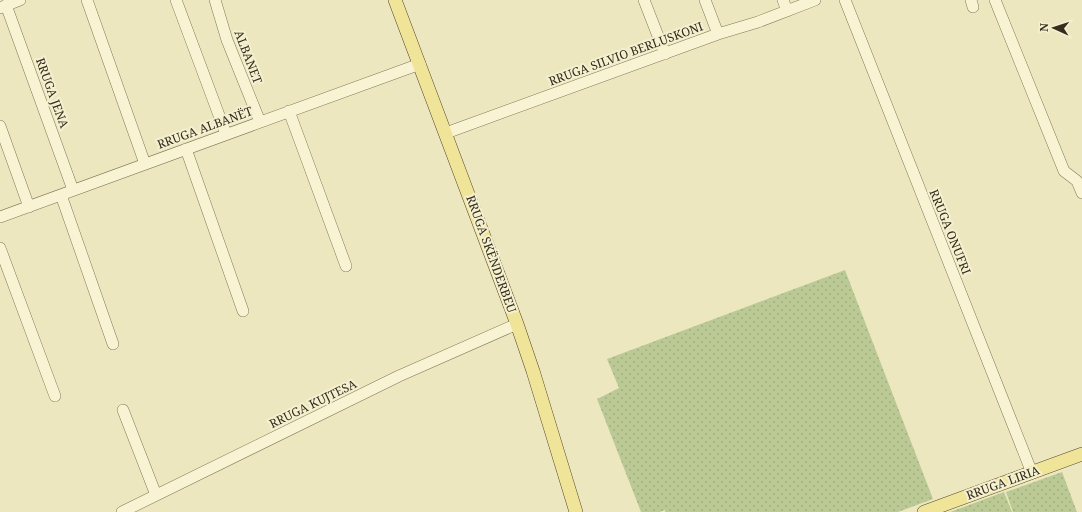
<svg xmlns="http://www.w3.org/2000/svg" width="1082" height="512" font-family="'Noto Serif',serif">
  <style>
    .grass { fill: url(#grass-dots) }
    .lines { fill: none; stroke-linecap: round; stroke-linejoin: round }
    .minor-casing { stroke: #857859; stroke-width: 12 }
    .major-casing { stroke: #53452d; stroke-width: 14 }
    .minor { stroke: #f8f3d3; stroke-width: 11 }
    .major { stroke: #f0e498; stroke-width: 13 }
    .labels { text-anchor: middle; stroke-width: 4; stroke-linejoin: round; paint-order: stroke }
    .street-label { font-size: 12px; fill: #352d1d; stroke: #f4f0d0 }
  </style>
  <defs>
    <pattern id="grass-dots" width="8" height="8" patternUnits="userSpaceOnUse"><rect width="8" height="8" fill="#bbca95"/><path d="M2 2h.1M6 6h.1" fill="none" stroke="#a1ae80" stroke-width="1.8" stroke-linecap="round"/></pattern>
  </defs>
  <rect width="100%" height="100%" fill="#ede7c0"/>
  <path class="grass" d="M845 270 933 499 898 512H665V510L660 512H641L597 399 619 388 607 359Z
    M1062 472 1077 512H1013L1006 492Z
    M1004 492 1012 512H950Z"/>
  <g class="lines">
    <g class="minor-casing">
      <path id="minor" d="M87 0 145 164
        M176 0 226 134
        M215 0 227 40 260 122
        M644 0 665 54
        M705 0 718 34
        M783 0 787 11
        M845 0 1032 473
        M971 0 973 7
        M995 0 1064 171 1077 181 1082 193
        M6 5 73 190
        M0 8 20 0
        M289 111 346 266
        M0 126 29 207
        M446 133 718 34 758 22 815 0
        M186 149 243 311
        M61 195 113 344
        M0 217 420 64
        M0 248 55 396
        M123 410 156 495
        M122 512 399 376 517 324"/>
    </g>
    <g class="major-casing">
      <path id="major" d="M395 0 517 324 533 371 576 512
        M924 512 1082 454"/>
    </g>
    <use href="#minor" class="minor"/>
    <use href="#major" class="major"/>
  </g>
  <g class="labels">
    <g class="street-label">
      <text transform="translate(626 54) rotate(-20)" y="4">RRUGA SILVIO BERLUSKONI</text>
      <text transform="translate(248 57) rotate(69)" y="4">ALBANET</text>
      <text transform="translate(52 93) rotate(70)" y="4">RRUGA JENA</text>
      <text transform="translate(205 128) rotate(-20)" y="4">RRUGA ALBANËT</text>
      <text transform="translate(950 232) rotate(68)" y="4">RRUGA ONUFRI</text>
      <text transform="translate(491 254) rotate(70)" y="4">RRUGA SKËNDERBEU</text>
      <text transform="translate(313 404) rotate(-26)" y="4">RRUGA KUJTESA</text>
      <text transform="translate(1003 483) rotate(-20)" y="4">RRUGA LIRIA</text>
    </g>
  </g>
  <g transform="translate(1054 28) rotate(273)" stroke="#f4f0d0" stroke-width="3" paint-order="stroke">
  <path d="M0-3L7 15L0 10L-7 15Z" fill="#352d1d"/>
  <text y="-6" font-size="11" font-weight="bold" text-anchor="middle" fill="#352d1d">N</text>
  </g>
</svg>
